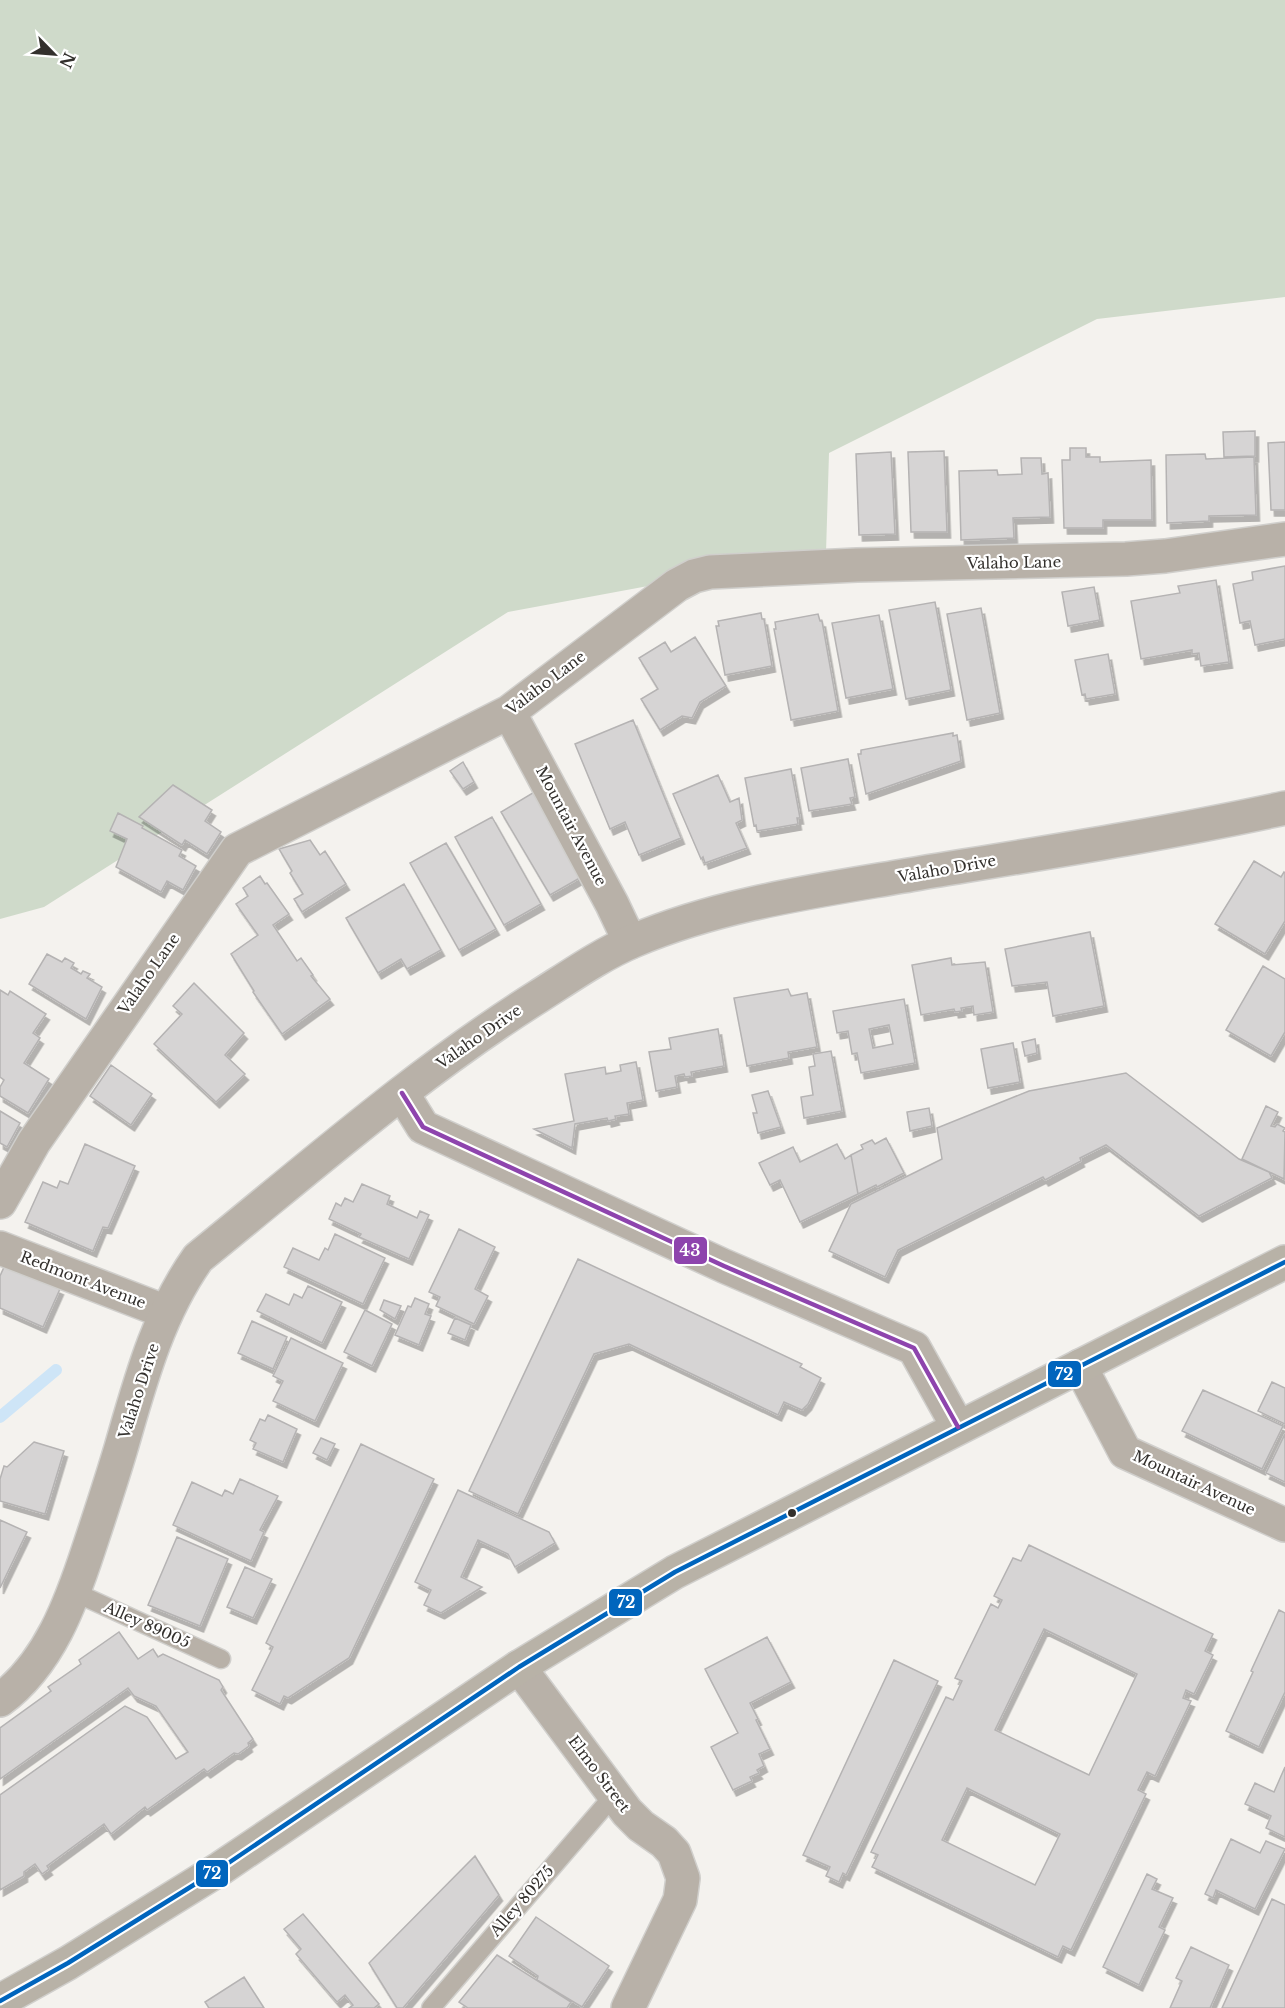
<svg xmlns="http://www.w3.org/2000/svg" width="1285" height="2008" font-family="'Libre Baskerville',serif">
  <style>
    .green { fill: #cfdaca }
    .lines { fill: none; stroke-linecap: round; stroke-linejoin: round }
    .stream { stroke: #cee5f7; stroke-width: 12 }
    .building { fill: #d6d4d4; stroke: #b5b3b3; stroke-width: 1.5; fill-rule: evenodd; filter: url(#shadow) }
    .service-casing { stroke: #d0cfcc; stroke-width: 21 }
    .minor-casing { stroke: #d0cfcc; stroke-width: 36 }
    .tertiary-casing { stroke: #d0cfcc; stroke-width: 36 }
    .primary-casing { stroke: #d0cfcc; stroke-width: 36 }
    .service { stroke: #b8b1a8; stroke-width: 18 }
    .minor { stroke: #b8b1a8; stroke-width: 33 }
    .tertiary { stroke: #b8b1a8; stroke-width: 33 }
    .primary { stroke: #b8b2a7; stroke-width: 33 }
    .bus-1-casing { stroke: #fff; stroke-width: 9 }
    .bus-2-casing { stroke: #fff; stroke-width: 9 }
    .bus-1 { stroke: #0065bd; stroke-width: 4.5 }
    .bus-2 { stroke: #8e44ad; stroke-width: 4.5 }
    .bus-dot { fill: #33302d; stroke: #fff; stroke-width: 2 }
    .labels { text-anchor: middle; stroke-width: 4.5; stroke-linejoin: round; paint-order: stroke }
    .street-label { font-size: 15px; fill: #33302d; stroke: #fff }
    .line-badge { stroke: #fff; stroke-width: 2 }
    .badge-label { font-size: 16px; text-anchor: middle; font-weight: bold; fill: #fff }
  </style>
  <defs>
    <filter id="shadow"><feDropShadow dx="3.5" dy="6" stdDeviation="0" flood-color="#0004"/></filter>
  </defs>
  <rect width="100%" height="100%" fill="#f4f2ee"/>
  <path class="green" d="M0 0H1285V297L1097 319 829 453 826 553 508 612 44 907 0 919Z"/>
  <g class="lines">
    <path class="stream" d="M0 1417 56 1370"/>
  </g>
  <path class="building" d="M1255 431V456L1224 457 1223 432Z
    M1285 442V510H1271L1268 443Z
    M1070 448H1086V457H1100V462L1151 460 1152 520H1103V528H1064L1062 460H1070Z
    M944 451 947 532H911L908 452Z
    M891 452 895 534 859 535 856 454Z
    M1205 454 1206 459 1254 457 1256 515 1209 516V521L1167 523 1166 455Z
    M1021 458H1041L1042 474 1048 473 1050 517 1013 518 1014 538 961 540 959 471 997 470 998 475 1022 474Z
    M1285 566V639L1255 645 1250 621 1240 623 1233 584 1253 580 1252 572Z
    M1216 580 1229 662 1201 666 1199 653 1192 654V650L1141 659 1131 601 1180 593 1178 586Z
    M1094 587 1100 620 1068 626 1062 592Z
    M935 602 951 690 906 699 889 610Z
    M981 608 1000 713 967 720 947 614Z
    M761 613 762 619H764L772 666 725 675 716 626H719L718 621Z
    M818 614 820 621H822L838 711 791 720 774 629H776L775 622Z
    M879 615 893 689 846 698 832 623Z
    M695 637 726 686 700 702 692 718 682 716 660 730 641 699 658 689 639 658 665 642 671 652Z
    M1108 654 1115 694 1086 699 1085 694 1082 695 1075 660Z
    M633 720 681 838 639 855 625 822 610 829 575 744Z
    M953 733V736L957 735 961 761 866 794 858 754H861V750Z
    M848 759 855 797 850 798 852 804 809 811 801 768Z
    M463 762 474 782 463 789 450 771Z
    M791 769 800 818H797L798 824 757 831 756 825 754 826 745 778Z
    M718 775 730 802 739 798 742 820 736 823 747 848 705 863 703 857 701 859 673 794Z
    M173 785 212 810 205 821 221 832 207 854 185 840 182 845 139 817Z
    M536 791 585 875 550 895 501 812Z
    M118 813 143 826 142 828 182 850 179 856 196 866 183 890 167 881 161 892 116 867 127 839 110 831Z
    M492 817 541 904 504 925 455 837Z
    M310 840 320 855 325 851 346 884 302 912 294 899 303 894 290 873 292 871 279 849Z
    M446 843 496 929 459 950 410 863Z
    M1254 861 1281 877 1284 872 1285 873V921L1265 954 1215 924Z
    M260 876 265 884 267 883 289 914 273 925 297 961 301 958 313 975 311 976 330 999 282 1034 253 992 254 991 231 954 258 935 236 904 248 896 243 888Z
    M404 884 441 950 407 969 401 959 378 973 346 918Z
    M1090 932 1104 1006 1053 1016 1047 982 1012 986 1005 949Z
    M47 954 62 962 65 958 74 963 71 968 81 974 83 971 90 974 87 978 102 987 86 1019 29 984Z
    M951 958 952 965 985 962 993 1012 974 1015 973 1006 961 1008 962 1011 955 1012 954 1009 921 1015 912 965Z
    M1263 966 1285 979V1032L1271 1056 1226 1030Z
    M194 983 244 1033 225 1055 245 1074 216 1102 154 1044 182 1014 173 1006Z
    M788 989 791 996 807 993 817 1047 788 1052 789 1058 747 1066 734 998Z
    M0 990 8 995 10 991 46 1014 33 1033 40 1038 24 1063 49 1079 28 1113 0 1096V1087L4 1080 0 1077Z
    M904 999 915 1063 861 1073 857 1053 852 1054 848 1031 837 1033 833 1011ZM889 1025 893 1044 873 1048 869 1029Z
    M718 1029 724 1066 691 1072 692 1076 685 1077 684 1074 675 1076 677 1087 656 1091 649 1052 671 1049 669 1038Z
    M1035 1039 1037 1053 1025 1056 1022 1042Z
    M1013 1043 1020 1082 988 1088 981 1049Z
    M831 1051 842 1111 804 1118 801 1097 813 1095 809 1067 815 1066 813 1054Z
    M636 1062 643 1100 627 1103 629 1114 615 1116 616 1119 608 1121 607 1118 575 1124 572 1148 534 1129 574 1121 565 1074 605 1067 606 1074 621 1071 620 1065Z
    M111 1065 152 1094 131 1125 90 1096Z
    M1126 1073 1239 1159 1269 1172 1272 1178 1199 1216 1106 1145 1080 1158 1081 1161 1045 1180 1043 1177 898 1250 885 1277 829 1251 851 1204 942 1159 937 1128 1029 1091Z
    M768 1091 781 1127 758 1133 753 1113H757L752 1095Z
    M1266 1106 1278 1112 1271 1126 1275 1127 1277 1124 1285 1128 1283 1131 1285 1132 1284 1179 1242 1159Z
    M929 1108 932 1126 910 1131 907 1112Z
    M0 1111 20 1123 7 1147 0 1143Z
    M886 1138 904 1173 877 1187 876 1185 858 1194 851 1155 863 1149 861 1145 872 1140 875 1144Z
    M85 1144 135 1166 108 1228 103 1227 93 1251 25 1222 43 1182 57 1188 60 1181 68 1184Z
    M837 1144 845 1159 851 1155 858 1194 800 1222 780 1180 770 1185 759 1163 793 1147 800 1162Z
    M362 1184 390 1196 387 1204 417 1218 420 1211 429 1215 409 1259 359 1237 361 1234 329 1219 336 1203 341 1206 345 1198 353 1202Z
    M459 1229 495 1247 475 1289 488 1296 474 1324 436 1306 440 1297 429 1292Z
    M335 1234 385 1258 363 1304 284 1267 293 1248 319 1260 325 1248 328 1250Z
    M578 1259 802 1364 800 1367 821 1378 808 1404 802 1410 784 1402 778 1415 629 1344 594 1354 518 1514 469 1491Z
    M5 1265 60 1289 43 1327 0 1308V1276Z
    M308 1286 342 1302 322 1343 257 1311 266 1294 289 1305 294 1294 302 1298Z
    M415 1298 429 1304 425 1314 431 1316 419 1345 395 1335 408 1306 411 1307Z
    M384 1300 401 1306 395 1319 380 1310Z
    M365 1310 392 1324 372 1366 344 1352Z
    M455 1318 471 1325 465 1340 448 1333Z
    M252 1321 287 1337 273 1369 238 1353Z
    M291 1338 343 1363 315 1421 273 1401 283 1381 273 1376Z
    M1272 1382 1285 1388V1424L1258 1411Z
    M1203 1390 1283 1426 1262 1469 1182 1431Z
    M268 1415 297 1429 283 1462 253 1449 256 1443 250 1440 260 1419 265 1421Z
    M1285 1434V1482L1266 1473Z
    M321 1438 335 1444 327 1460 313 1453Z
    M34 1442 64 1451 45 1514 0 1501V1479L4 1466 7 1467Z
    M361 1444 434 1479 349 1658 288 1698 284 1696 280 1704 252 1690 273 1647 266 1643Z
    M240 1479 278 1496 260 1530 264 1532 251 1561 173 1525 192 1482 222 1496 225 1490 233 1494Z
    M458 1490 549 1532 555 1543 515 1567 508 1554 478 1540 461 1577 482 1587 441 1613 424 1605 431 1590 415 1582Z
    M0 1520 27 1532 0 1588Z
    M177 1537 228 1559 200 1626 148 1605Z
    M1029 1545 1213 1634 1205 1651 1213 1655 1194 1694 1186 1690 1183 1698 1191 1701 1155 1776 1147 1772 1138 1790 1146 1794 1071 1950 1063 1946 1058 1957 872 1867 878 1855 871 1852 946 1697 953 1700 962 1681 955 1678 991 1604 998 1608 1002 1600 994 1596 1013 1558 1021 1561ZM1044 1629 1137 1674 1089 1775 995 1730ZM967 1788 1060 1834 1035 1885 942 1840Z
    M245 1567 272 1579 253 1618 227 1607Z
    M1279 1610 1285 1613V1692L1259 1747 1226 1731 1253 1672 1251 1671Z
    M119 1632 138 1659 153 1649 158 1657 163 1654 219 1680 223 1687 221 1690 253 1739 248 1743 249 1746 238 1754 234 1753 207 1772 204 1769 147 1810 145 1807 111 1834 104 1824 47 1866 49 1869 42 1874 35 1864 24 1872V1876L0 1890V1795L125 1706 147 1717 176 1759 188 1752 156 1706 134 1696 128 1688 0 1779V1728L51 1691 48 1687 81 1664 79 1660Z
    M767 1637 791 1682 750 1703 758 1719 756 1720 770 1749 759 1754 764 1766 757 1770 759 1773 750 1777 752 1781 733 1790 711 1747 738 1733 705 1669Z
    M894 1660 938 1681 846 1875 843 1873 839 1882 826 1876 830 1867 803 1855Z
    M1285 1767V1837L1266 1828 1271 1816 1245 1804 1255 1783 1274 1792Z
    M1231 1839 1260 1853 1266 1841 1285 1849 1255 1909 1216 1890 1213 1898 1205 1894Z
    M475 1856 499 1895 403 2008H397L369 1963Z
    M1147 1874 1157 1879 1152 1889 1173 1898 1159 1927 1165 1930 1139 1985 1103 1967Z
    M1272 1899 1285 1905V2008H1222Z
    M303 1914 379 2004 374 2008H349L353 2005 345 1995 337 2002 296 1954 301 1949 284 1929Z
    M536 1917 609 1966 582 2007 537 1980 538 1976 509 1956Z
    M1191 1947 1229 1965 1210 2008H1170L1182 1981 1176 1978Z
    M497 1955 571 2002 567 2008H468L459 2002Z
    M244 1977 264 2008H209L205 2002Z"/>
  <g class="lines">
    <g class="service-casing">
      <path id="service" d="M74 1592 221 1659
        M431 2008 614 1795"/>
    </g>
    <g class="minor-casing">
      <path id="minor" d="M509 712 612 904 630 942
        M402 1093 423 1127 724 1266 914 1348 958 1427
        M0 1202 34 1142 237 850 509 712 677 585 694 576 710 572 857 565 1126 559 1165 556 1285 539
        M0 1248 166 1312
        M1080 1366 1125 1452 1285 1525
        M519 1667 627 1812 641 1826 664 1842 674 1853 683 1878 680 1900 628 2008"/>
    </g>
    <g class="tertiary-casing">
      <path id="tertiary" d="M0 1700C49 1664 71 1603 89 1548 100 1515 111 1482 121 1448 140 1382 158 1314 198 1258 309 1168 418 1072 539 996 569 977 600 955 633 941 725 902 824 890 921 873 1043 853 1165 834 1285 808"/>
    </g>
    <g class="primary-casing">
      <path id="primary" d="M0 2001 68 1963 221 1868 519 1667 675 1572 1285 1262"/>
    </g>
    <use href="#service" class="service"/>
    <use href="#minor" class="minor"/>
    <use href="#tertiary" class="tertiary"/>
    <use href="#primary" class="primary"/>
    <g class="bus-1-casing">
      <path id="bus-1" d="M0 2001 68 1963 221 1868 519 1667 675 1572 1285 1262"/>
    </g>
    <g class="bus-2-casing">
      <path id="bus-2" d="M402 1093 423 1127 724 1266 914 1348 958 1427"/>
    </g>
    <use href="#bus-1" class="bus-1"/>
    <use href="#bus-2" class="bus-2"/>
  </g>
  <circle class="bus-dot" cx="792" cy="1513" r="5"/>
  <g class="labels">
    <g class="street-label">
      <text transform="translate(1014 563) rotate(-1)" y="5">Valaho Lane</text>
      <text transform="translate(546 683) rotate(-37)" y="5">Valaho Lane</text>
      <text transform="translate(571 826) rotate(62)" y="5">Mountair Avenue</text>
      <text transform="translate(947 869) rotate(-10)" y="5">Valaho Drive</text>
      <text transform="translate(149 974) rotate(-55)" y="5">Valaho Lane</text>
      <text transform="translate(479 1037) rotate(-35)" y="5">Valaho Drive</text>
      <text transform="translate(83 1280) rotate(21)" y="5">Redmont Avenue</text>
      <text transform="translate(139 1391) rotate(-72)" y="5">Valaho Drive</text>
      <text transform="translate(1194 1483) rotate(25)" y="5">Mountair Avenue</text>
      <text transform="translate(147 1625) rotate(24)" y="5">Alley 89005</text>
      <text transform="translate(599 1774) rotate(53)" y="5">Elmo Street</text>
      <text transform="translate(522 1901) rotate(-49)" y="5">Alley 80275</text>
    </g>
  </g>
  <g class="line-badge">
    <rect x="673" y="1236" width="35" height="29" rx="6" fill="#8e44ad"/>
    <rect x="1047" y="1360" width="35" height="28" rx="6" fill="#0065bd"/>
    <rect x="608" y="1588" width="35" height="29" rx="6" fill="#0065bd"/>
    <rect x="195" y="1859" width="34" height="29" rx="6" fill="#0065bd"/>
  </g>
  <g class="badge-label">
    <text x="690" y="1256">43</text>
    <text x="1064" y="1380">72</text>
    <text x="626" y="1608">72</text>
    <text x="212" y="1879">72</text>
  </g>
  <g transform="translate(54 54) rotate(115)" stroke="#ffffff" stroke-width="4.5" paint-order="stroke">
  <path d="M0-4.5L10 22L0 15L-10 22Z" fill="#33302d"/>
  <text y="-9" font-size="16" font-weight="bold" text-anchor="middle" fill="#33302d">N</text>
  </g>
</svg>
